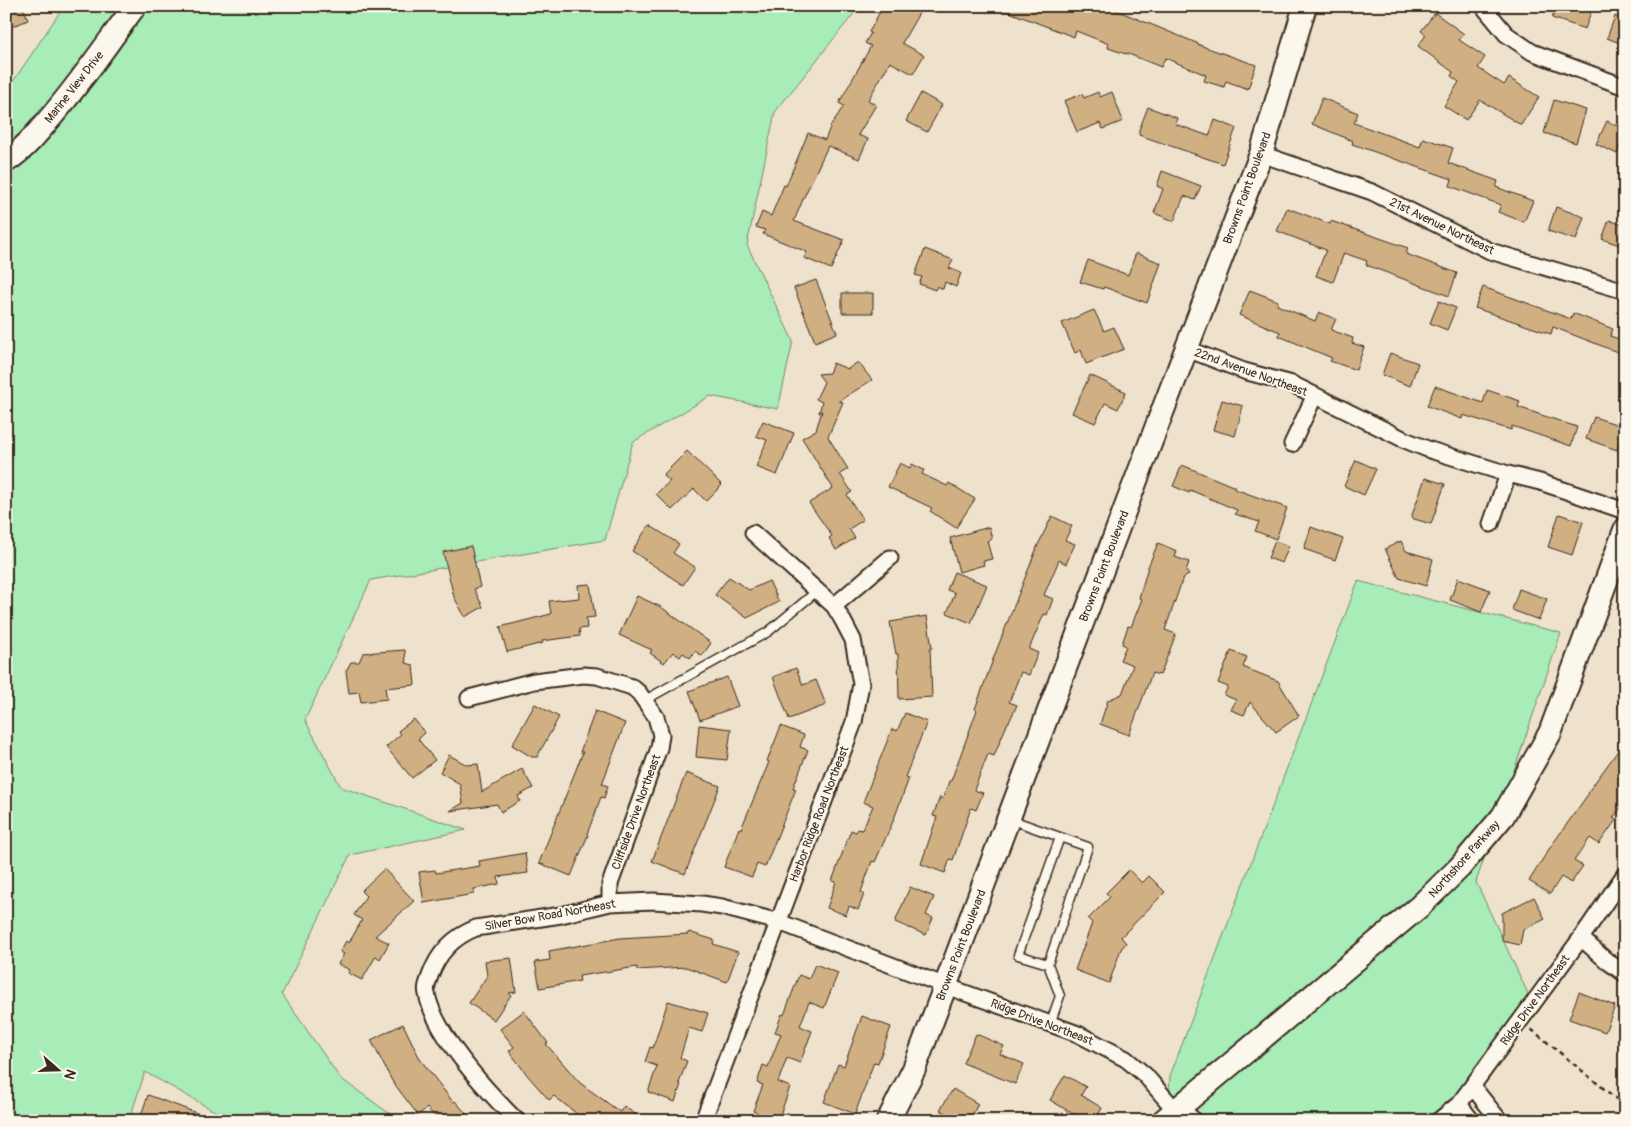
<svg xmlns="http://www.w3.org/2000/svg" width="1631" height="1127" font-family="Pangolin,sans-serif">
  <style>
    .green { fill: #a8ecb7; stroke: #728b6a }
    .building { fill: #d0b083; stroke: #3b2a1e }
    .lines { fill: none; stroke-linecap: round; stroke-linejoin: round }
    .lane-casing { stroke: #3b2a1e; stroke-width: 11 }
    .street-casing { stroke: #3b2a1e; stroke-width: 19 }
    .secondary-casing { stroke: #3b2a1e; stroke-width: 26 }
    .path { stroke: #3b2a1e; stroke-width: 2.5; stroke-dasharray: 5 4; stroke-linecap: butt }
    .lane { stroke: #fbf7ec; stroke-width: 8 }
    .street { stroke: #fbf7ec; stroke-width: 15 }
    .secondary { stroke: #fbf7ec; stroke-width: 22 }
    .labels { text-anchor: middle; stroke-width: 4; stroke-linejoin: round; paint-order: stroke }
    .street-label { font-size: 12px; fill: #3b2a1e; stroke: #fbf7ec }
  </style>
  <rect width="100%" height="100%" fill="#eee2cc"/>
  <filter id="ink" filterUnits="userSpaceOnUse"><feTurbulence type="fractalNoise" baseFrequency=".02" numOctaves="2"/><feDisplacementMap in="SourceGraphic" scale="10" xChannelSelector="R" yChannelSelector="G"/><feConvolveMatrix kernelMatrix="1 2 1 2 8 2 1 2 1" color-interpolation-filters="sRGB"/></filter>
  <g filter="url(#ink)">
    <path class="green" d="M64 6H860L775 112 747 245 793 341 778 409 710 396 633 442 605 540 371 580 305 720 341 787 466 830 350 855 282 994 340 1078 400 1121H332L267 1112 225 1117 145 1072 129 1121H6V92Z
      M1358 581 1561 633 1476 882 1537 1013 1439 1121H1167L1170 1076Z"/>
    <path class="building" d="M6 6H23L28 20 6 29Z
      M883 6H923L902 43 924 55 913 74 890 62 868 100 876 105 858 135 868 139 859 159 828 146 804 197 794 221 844 240 831 269 804 258 807 252 763 234 765 230 756 227 762 212 771 216 784 185 786 186 808 133 825 140 831 125 844 106 839 103 871 46 865 43 871 33 869 32Z
      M996 6H1106L1199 44V45L1256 65 1248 89 1226 81 1224 87 1204 81 1206 75 1165 58 1161 67 1126 53V54L1108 48 1109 44 1076 31 1074 37 996 7Z
      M1556 6H1593L1585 29 1552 18Z
      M1435 13 1464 34 1459 40 1485 57 1478 68 1504 85 1509 78 1539 97 1521 125 1480 100 1466 120 1444 106 1459 82 1451 76 1453 72 1418 46 1426 35 1421 31Z
      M1615 16 1625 20V45L1607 38Z
      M1098 92 1100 97 1112 92 1123 121 1103 129 1100 123 1077 132 1064 101 1082 94 1084 98Z
      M921 93 942 105 927 132 906 121Z
      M1322 98 1358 113 1354 123 1420 147 1423 138 1453 148 1448 163 1498 181 1496 187 1533 201 1524 222 1498 212 1501 205 1450 186 1452 179 1352 144 1353 141 1312 124Z
      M1554 100 1586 110 1576 143 1544 133Z
      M1148 107 1177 118 1175 124 1209 136 1215 120 1236 128 1223 164 1139 135V130Z
      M1607 121 1625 129V148L1620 146 1617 154 1596 144Z
      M1162 171 1201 186 1195 200 1184 196 1174 221 1154 213 1163 189 1157 186Z
      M1556 207 1584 217 1576 240 1548 231Z
      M1287 208 1330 224 1331 221 1408 248 1406 254 1457 273 1449 296 1366 265 1367 261 1344 253 1333 282 1316 276 1326 250 1277 231Z
      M1609 220 1625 226V247L1602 239Z
      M925 249 953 260 949 268 961 273 956 287 945 282 943 289 937 286 935 290 919 284 922 277 915 275Z
      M1136 253 1161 263 1147 303 1104 287 1103 289 1080 282 1088 260 1128 275Z
      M816 280 837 333 815 342 794 288Z
      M1483 287 1571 319 1573 313 1613 329 1610 336 1625 341V355L1553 327 1551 334 1475 308Z
      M1250 290 1278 301 1277 305 1315 321 1319 312 1336 319 1331 330 1353 338 1352 343 1364 347 1356 370 1330 361 1332 358 1279 336 1280 332 1239 315Z
      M842 293H873V313H842Z
      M1439 301 1456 308 1447 330 1430 323Z
      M1094 310 1104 331 1114 327 1124 349 1086 364 1081 350 1075 353 1062 323Z
      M1390 353 1418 363 1410 386 1382 375Z
      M858 362 872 380 839 401 843 402 828 437 848 469 840 474 852 492 847 495 863 520 849 529 855 538 836 550 829 538 832 536 809 503 833 488 802 438 816 430 822 411 819 413 822 402 816 399 824 382 818 374 829 373 833 363 848 369Z
      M1090 375 1126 392 1118 409 1105 403 1095 423 1072 413Z
      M1435 386 1483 403 1487 390 1520 401 1518 407 1577 427 1571 446 1512 426 1511 430 1463 415 1462 419 1427 406Z
      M1222 400 1243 406 1235 436 1213 430Z
      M1594 417 1625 427 1617 450 1586 439Z
      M763 421 794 433 777 475 756 467 767 440 756 436Z
      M687 451 722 485 706 501 694 489 672 510 656 494 670 481 663 475Z
      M1356 460 1376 469 1364 495 1344 486Z
      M900 463 910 468 912 464 924 470 922 474 947 486 949 483 975 499 956 528 930 511 932 508 888 487Z
      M1182 465 1235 487V489L1287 508 1276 539 1255 531 1259 522 1235 514 1237 510 1190 490 1189 493 1173 486Z
      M1425 478 1445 484 1431 524 1411 518Z
      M1559 514 1583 522 1572 555 1548 547Z
      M1052 516 1072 526 1065 540 1075 544 1066 564 1059 560 1044 595 1053 599 1047 615 1044 614 1029 649 1038 653 1029 675 1021 672 1009 702 1017 705 1009 722H1008L994 756 988 754 974 790 983 793 976 810 971 808 953 860 950 859 945 873 921 864 937 817 933 816 940 797 943 799 949 781H951L977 710 975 709 995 654 1038 545Z
      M649 525 679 544 673 553 695 567 683 585 632 551Z
      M989 527 992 539 987 541 992 559 983 561 984 565 959 572 950 538Z
      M1311 527 1343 539 1335 560 1304 549Z
      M1275 541 1289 546 1282 563 1268 558Z
      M1401 541 1406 551 1433 559 1426 586 1399 578 1385 549Z
      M1158 543 1177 551 1175 557 1189 562 1186 571 1189 575 1183 578 1165 630 1176 634 1160 675 1152 673 1129 735 1100 724 1108 700 1122 694 1133 665 1120 660 1126 646 1122 644 1128 626 1131 627 1142 599 1139 598 1148 567Z
      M471 546 480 587 474 589 483 607 465 617 454 597 443 552Z
      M954 572 987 585 971 623 947 613 955 593 947 590Z
      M729 577 749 590 769 581 779 602 747 618 715 595Z
      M1458 578 1490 590 1481 612 1450 600Z
      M590 584 595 617 586 618 587 628 579 629 580 636 542 641 543 643 507 652 500 627 551 614 549 601 579 598 578 585Z
      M1519 589 1547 599 1539 620 1512 610Z
      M637 596 661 607 711 643 702 656 695 651 690 658 683 653 680 657 673 652 664 663 650 653 652 650 619 635Z
      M927 616 932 648H930L932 697 899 699 898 654H896L890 622Z
      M405 650 406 663 413 665 415 685 385 688 387 699 361 702 359 692 349 693 346 671 351 662H359L363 653Z
      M1231 651 1247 657 1243 667 1278 681 1299 716 1276 732 1250 702 1244 715 1231 710 1236 700 1224 695 1228 687 1218 683Z
      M796 668 803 685 816 680 826 705 789 719 773 677Z
      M727 677 738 706 700 720 689 691Z
      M535 704 559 717 537 757H532L512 745Z
      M595 711 625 723 602 784 608 786 604 798 601 797 587 834 588 835 571 876 539 863 583 752H580Z
      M905 713 927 722 905 777 909 778 894 819 875 862 872 861 861 892 864 894 858 910 849 906 846 915 827 908 836 882 832 881 851 830 856 832 858 829 862 830 873 806 863 802 892 729 897 731Z
      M414 719 425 733 418 739 435 760 412 778 386 747 401 734 398 731Z
      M699 725 731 729 727 760 696 757Z
      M781 726 804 735 800 747 808 750 793 788 796 789 765 867 757 864 752 877 724 867 739 828 741 829 769 762 767 761Z
      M1625 741V802L1613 818 1616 820 1599 844 1590 838 1574 861 1583 866 1571 883 1561 877 1550 894 1529 881 1549 849 1589 793 1588 792Z
      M449 755 467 765 478 764 482 792 522 769 533 788 518 796 520 801 501 812 497 804 450 811 463 803 460 784 440 772Z
      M686 773 720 786 685 874 652 861Z
      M525 853 528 873 498 877 499 884 474 889V894L424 903 419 872 435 870 436 873 480 866 479 861Z
      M384 869 414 901 375 936 389 943 380 959 376 956 362 980 348 973 350 970 338 964 344 954 340 952 346 941 349 943 362 920 354 915 366 896 361 891Z
      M1129 870 1142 883 1149 876 1165 892 1121 937 1126 943 1121 949 1109 983 1075 970 1092 923 1088 919 1110 897 1106 893Z
      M910 887 934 897 926 915 933 918 926 935 895 922Z
      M1534 897 1545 919 1523 930 1520 945 1502 941V913Z
      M689 932 714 940 713 944 738 952 727 982 686 967 637 970V967L579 976 580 981 540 988 535 962 550 960 549 951 620 938 688 934Z
      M511 958 516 992 509 993 511 995 494 1020 469 1003 487 976 485 961Z
      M815 964 838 973 824 1008 809 1002 800 1026 812 1031 800 1063 787 1058 778 1082 790 1087 778 1121 753 1111 763 1085 757 1083 763 1065 768 1067 781 1034 775 1032 782 1014 784 1015 799 975 809 979Z
      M1579 992 1615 1006 1605 1032 1569 1019Z
      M668 1001 708 1013 702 1032 689 1028 680 1058 687 1061 679 1083 681 1084 675 1102 648 1092 657 1066 645 1062 650 1047 653 1048Z
      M524 1011 548 1043 546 1044 580 1083 620 1112 624 1106 644 1121H586L554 1096 549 1100 528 1076 509 1051 514 1047 500 1029Z
      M862 1016 891 1027 878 1063 874 1062 855 1114 824 1102 838 1064 844 1066Z
      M403 1024 420 1059 453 1102 455 1101 473 1121H439L427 1108 418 1115 392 1081 371 1040Z
      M976 1034 1004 1046 1000 1054 1024 1064 1015 1084 963 1063Z
      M1065 1075 1086 1087 1081 1095 1102 1108 1095 1121H1085L1050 1100Z
      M953 1089 978 1104 969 1121H946L949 1115 940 1110Z
      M148 1095 213 1119V1121H139Z"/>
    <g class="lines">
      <g class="lane-casing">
        <path id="lane" d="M645 700 768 632 817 591
          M1009 819 1088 847 1048 964 1060 996 1050 1024
          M1048 964 1018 955 1060 837"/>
      </g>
      <g class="street-casing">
        <path id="street" d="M1483 6 1506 34 1532 52 1625 87
          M1261 154 1372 192 1490 251 1625 291
          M1187 349 1244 371 1292 384 1405 440 1430 450 1508 474 1540 482 1625 511
          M1292 444 1315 395
          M1491 524 1508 474
          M834 606 890 558
          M469 698 534 681 583 675 597 676 632 687 639 693 656 717 661 735 659 748 610 884V903
          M1581 938 1607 961 1625 974
          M1472 1086 1500 1121
          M1459 1104 1472 1121
          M1176 1111 1189 1116 1195 1121
          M517 1121C488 1092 435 1035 427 994 425 988 428 982 430 976 438 953 453 937 476 928L561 915 610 903 653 901 702 904 722 907 779 922 946 986 1078 1034 1126 1059 1145 1075 1176 1111 1178 1118
          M703 1121 854 722 861 684 853 640 842 619 834 606 753 533
          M1438 1121 1459 1104 1581 938 1625 874"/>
      </g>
      <g class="secondary-casing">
        <path id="secondary" d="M6 161C21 152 34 137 45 124 78 87 105 46 135 6
          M888 1121 914 1069 1127 504 1261 154 1305 6
          M1163 1121 1420 906 1460 867 1503 816 1550 733 1625 530"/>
      </g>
      <path class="path" d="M1531 1029 1625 1106"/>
      <use href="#lane" class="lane"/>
      <use href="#street" class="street"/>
      <use href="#secondary" class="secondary"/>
    </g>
  </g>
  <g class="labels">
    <g class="street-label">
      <text transform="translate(74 87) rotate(-52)" y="4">Marine View Drive</text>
      <text transform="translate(1247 188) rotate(-70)" y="4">Browns Point Boulevard</text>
      <text transform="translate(1442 226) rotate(26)" y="4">21st Avenue Northeast</text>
      <text transform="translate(1251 372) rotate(20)" y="4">22nd Avenue Northeast</text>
      <text transform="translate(1104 566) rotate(-69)" y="4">Browns Point Boulevard</text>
      <text transform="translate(636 812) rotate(-70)" y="4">Cliffside Drive Northeast</text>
      <text transform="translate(819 814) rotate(-69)" y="4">Harbor Ridge Road Northeast</text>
      <text transform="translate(1464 859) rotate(-48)" y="4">Northshore Parkway</text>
      <text transform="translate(550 915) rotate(-10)" y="4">Silver Bow Road Northeast</text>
      <text transform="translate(961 945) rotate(-69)" y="4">Browns Point Boulevard</text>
      <text transform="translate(1535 1000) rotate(-54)" y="4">Ridge Drive Northeast</text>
      <text transform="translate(1042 1022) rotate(21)" y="4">Ridge Drive Northeast</text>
    </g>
  </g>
  <rect width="1631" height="1127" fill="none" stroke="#fbf7ec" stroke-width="25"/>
  <rect x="12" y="12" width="1606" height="1102" fill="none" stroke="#3b2a1e" stroke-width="2" filter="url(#ink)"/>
  <g transform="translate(58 1070) rotate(110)" stroke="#fbf7ec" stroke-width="4" paint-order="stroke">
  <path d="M0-4L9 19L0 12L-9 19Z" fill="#3b2a1e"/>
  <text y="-8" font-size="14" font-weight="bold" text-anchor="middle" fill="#3b2a1e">N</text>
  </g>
</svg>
